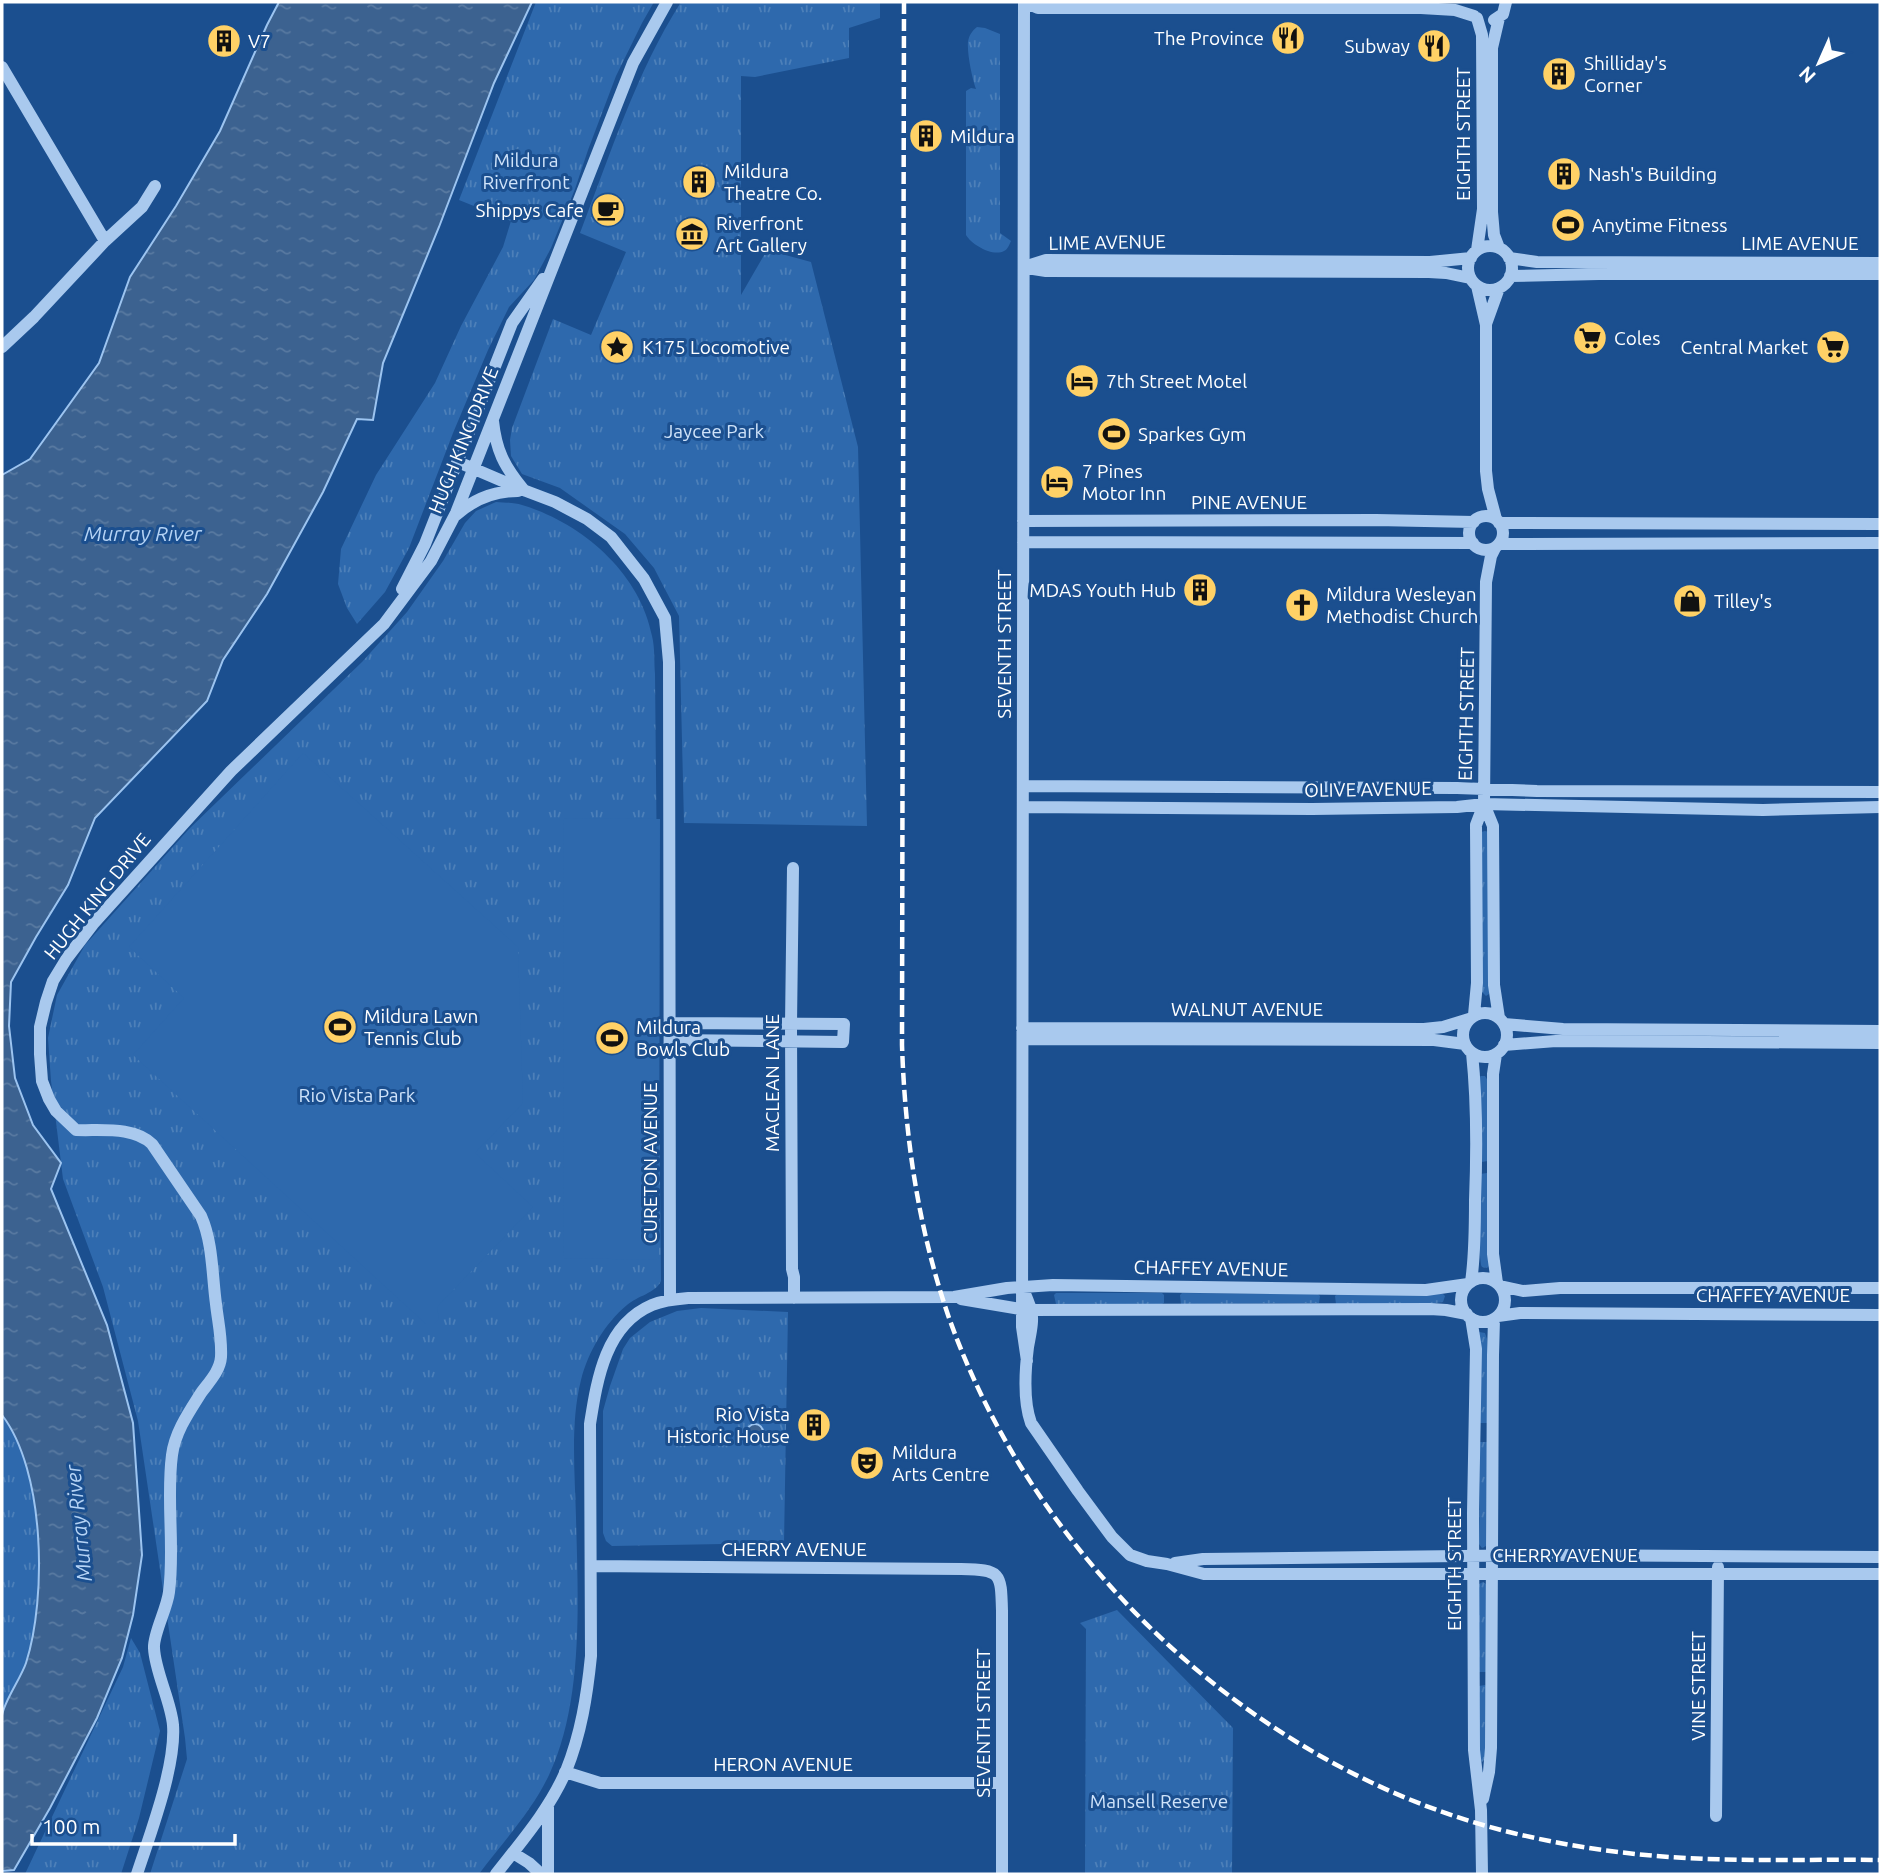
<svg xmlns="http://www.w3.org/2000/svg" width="1882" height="1876" font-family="Ubuntu,sans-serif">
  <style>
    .grass { fill: url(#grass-tufts) }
    .garden { fill: #2e69ad }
    .water { fill: url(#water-ripples); stroke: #9cc4f0; stroke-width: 2 }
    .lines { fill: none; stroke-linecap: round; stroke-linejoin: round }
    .minor { stroke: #a9c9ee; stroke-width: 12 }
    .rail { stroke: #fff; stroke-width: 4.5; stroke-dasharray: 12 5; stroke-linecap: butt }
    .labels { text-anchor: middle; stroke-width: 6; stroke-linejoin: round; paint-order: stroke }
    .poi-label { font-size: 19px; fill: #fff; stroke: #1b4f8f; text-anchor: start }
    .street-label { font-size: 19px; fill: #fff; stroke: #1b4f8f }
    .park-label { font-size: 19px; fill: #cfe3fa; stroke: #1b4f8f }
    .water-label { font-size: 21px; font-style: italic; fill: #b5d3f5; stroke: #1b4f8f }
  </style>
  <defs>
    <pattern id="grass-tufts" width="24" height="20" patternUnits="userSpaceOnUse" patternTransform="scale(1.75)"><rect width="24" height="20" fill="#2e69ad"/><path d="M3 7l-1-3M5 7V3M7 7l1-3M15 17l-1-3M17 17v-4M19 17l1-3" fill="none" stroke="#4d80b9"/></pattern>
    <pattern id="water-ripples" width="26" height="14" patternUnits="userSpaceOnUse" patternTransform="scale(1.75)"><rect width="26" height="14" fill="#3c6290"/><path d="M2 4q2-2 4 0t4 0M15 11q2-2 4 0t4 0" fill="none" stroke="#597aa1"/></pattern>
  </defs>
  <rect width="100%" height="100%" fill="#1b4f8f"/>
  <path class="grass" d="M536 2H654L642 23 616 76 588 150 575 189 551 248 534 280 509 307 488 350 453 433 409 548 385 592 357 624 347 608 338 584 341 549 376 475 435 383 461 326 503 247 511 221 459 200Z
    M681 2H880V18L849 28V58L755 77 741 76V295L767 250 811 262 858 447 867 826 684 823 679 616 654 568 625 534 560 488 522 474 511 456 510 440 512 428 553 319 591 335 626 252 580 233C610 155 636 73 681 2Z
    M977 27 985 28 1000 34V233L1011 241C1009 245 1008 249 1004 251 993 257 972 245 966 235V91L971 88 976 89C972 78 967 53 968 42 969 35 972 31 977 27Z
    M496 502C504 503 514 502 522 505 582 523 640 573 652 636 655 648 654 662 655 674L661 1281C656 1293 637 1296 627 1305 605 1323 588 1352 581 1380 570 1423 575 1474 576 1518 578 1598 584 1701 549 1775 532 1811 503 1842 479 1874H150L187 1759 185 1738 138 1421 103 1287 63 1179 51 1081 48 1038 57 995 85 945 189 829 362 662 407 612 443 561 465 523 476 511Z
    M1485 831 1489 832V994L1486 996 1482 992 1481 832Z
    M1481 1076H1485L1488 1081V1161L1481 1162 1479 1077Z
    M1487 1173 1488 1174 1489 1266 1487 1268 1482 1267 1481 1265 1479 1246 1480 1174Z
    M1056 1293H1162L1164 1295V1303L1162 1304H1056L1054 1295Z
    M1182 1293 1318 1294 1320 1296 1319 1303 1181 1304 1180 1295Z
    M1337 1294H1443L1445 1296 1443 1302 1429 1304H1336L1335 1296Z
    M701 1308 788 1312 784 1543 612 1546 606 1541 603 1533V1411L610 1386 623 1349 630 1338 650 1322 677 1311Z
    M1479 1332 1485 1333 1487 1339V1423H1480Z
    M2 1415C44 1470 48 1601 25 1665 19 1681 11 1698 2 1713Z
    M1480 1442H1487L1486 1546 1482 1548 1479 1544Z
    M1483 1582 1486 1584V1672H1479V1584Z
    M1117 1610 1233 1728 1232 1874H1085L1086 1629 1080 1623Z
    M131 1638 140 1653 160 1731 139 1818 121 1874H25L123 1667Z
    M1485 1685 1486 1686 1485 1759 1482 1762 1479 1758V1686Z"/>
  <path class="garden" d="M303 753 518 947 523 1103 475 1153 533 1207 437 1307 439 1319 434 1324H426L133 1055 184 998 129 947Z
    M564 818 660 819 659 1260 563 1258Z"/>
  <path class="water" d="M279 2H532L494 83 439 227 383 363 373 420 357 419 323 492 267 594 223 660 207 701 95 818 68 885 36 937 11 982 9 1026 15 1078 33 1125 61 1163 51 1189 107 1325 133 1423 142 1555 133 1615 122 1658 97 1718 50 1808 14 1870 2 1871C0 1842 2 1810 2 1780 2 1759 0 1737 2 1716 3 1703 21 1678 26 1663 47 1597 45 1471 2 1415V475L30 459 99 363 130 277 176 206 220 131 267 25Z
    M747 1432a8 8 0 1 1 16 0a8 8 0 1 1-16 0Z"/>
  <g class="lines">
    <path class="minor" d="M1024 2 1022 1327 1027 1361
      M1024 2 1038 8H1421L1455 10 1474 16
      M1477 18 1482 35 1483 209 1477 250
      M1499 18 1492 48V212L1494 235 1499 248
      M1494 20 1503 14 1506 2
      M2 67 105 241
      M1468 268a22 22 0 1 1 44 0a22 22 0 1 1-44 0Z
      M1509 258 1537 262 1880 263
      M1024 267 1046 260 1430 262 1471 258
      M1027 268 1046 271 1429 272 1446 273 1470 278
      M1510 276 1599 274H1880
      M1477 286 1486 325V471L1488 489 1496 519
      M1486 324 1499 288
      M2 347 34 317 105 241 142 207 155 186
      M493 421C496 450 504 466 523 489
      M458 462 526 491 555 502 587 519 611 537 644 579 665 618 669 662 670 1300
      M456 515C474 499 494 491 518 491
      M1469 533a17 17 0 1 1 34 0a17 17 0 1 1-34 0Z
      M1023 521 1376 520 1474 522
      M1499 523 1880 524
      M1023 542 1473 543
      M1499 544 1880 543
      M402 589 425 544 512 323 543 279
      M1023 786 1457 788 1537 791 1880 792
      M1484 804 1493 826 1494 985 1499 1018
      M1023 807 1312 809 1457 807 1484 804 1763 810 1880 807
      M793 868 791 1025 792 1269 794 1277V1298
      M1463 1035a22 22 0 1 1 44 0a22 22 0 1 1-44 0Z
      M1474 1015 1477 983 1476 825 1484 804 1486 582 1491 556 1495 548
      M1504 1024 1563 1029 1880 1031
      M1022 1028 1424 1029 1443 1027 1469 1019
      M1023 1039 1434 1040 1465 1044
      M670 1040 843 1042 844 1024 670 1023
      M1504 1045 1556 1041 1880 1043
      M1496 1054 1493 1074V1254L1497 1283
      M1461 1300a22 22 0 1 1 44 0a22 22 0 1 1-44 0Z
      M1471 1282C1475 1255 1475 1227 1475 1200 1477 1151 1477 1101 1472 1053
      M1500 1286 1523 1291 1560 1288H1880
      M1025 1294C1027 1298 1029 1304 1031 1309 1034 1321 1030 1335 1028 1347 1025 1371 1023 1401 1031 1423L1078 1491 1112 1537 1130 1555 1147 1561 1167 1564 1204 1574H1880
      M961 1299 1026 1310 1430 1309 1446 1310 1467 1314
      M1498 1316 1520 1313 1880 1315
      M1471 1318 1476 1349 1473 1513 1474 1750 1481 1810 1482 1874
      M1175 1563 1203 1559 1550 1555 1880 1557
      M591 1566 961 1569C1001 1570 1001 1572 1002 1611V1874
      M565 1772 600 1783H1002
      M1483 1799 1489 1772 1491 1748 1493 1355 1494 1319
      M548 1807V1874
      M1716 1816 1718 1567
      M513 1853 529 1863 541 1874
      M137 1874C150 1834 176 1767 173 1725 171 1701 155 1672 154 1648 153 1634 167 1609 169 1592 175 1547 166 1500 172 1455 175 1432 189 1412 201 1393 209 1382 220 1371 221 1357 222 1338 218 1322 216 1304 212 1275 213 1243 201 1216L152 1144C133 1126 101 1131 76 1130L56 1111 49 1099 42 1081 40 1054V1027L46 1002 53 981 67 958 93 924 231 771 384 624 431 561 456 513 633 63 667 2
      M496 1874C521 1842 549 1810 566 1771 581 1734 587 1696 591 1656L590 1424C597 1380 605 1325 652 1305 664 1300 677 1299 689 1298L954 1297 1007 1288 1053 1285 1426 1290 1468 1284"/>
    <path class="rail" d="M904 2 902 1045C905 1137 918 1227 948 1315 1035 1563 1257 1771 1513 1833 1551 1842 1589 1849 1627 1853 1710 1863 1796 1859 1880 1860"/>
  </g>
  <defs>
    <g id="restaurant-disc" transform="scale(1.75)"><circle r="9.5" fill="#ffd166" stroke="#1b4f8f"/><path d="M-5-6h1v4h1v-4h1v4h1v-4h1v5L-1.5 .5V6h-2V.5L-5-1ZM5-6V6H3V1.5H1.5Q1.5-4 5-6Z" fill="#111"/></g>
    <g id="building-disc" transform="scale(1.75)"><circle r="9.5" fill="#ffd166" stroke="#1b4f8f"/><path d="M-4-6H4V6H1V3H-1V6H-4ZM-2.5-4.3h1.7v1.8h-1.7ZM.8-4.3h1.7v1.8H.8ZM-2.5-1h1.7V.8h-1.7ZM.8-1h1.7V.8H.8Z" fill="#111"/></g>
    <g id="cafe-disc" transform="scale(1.75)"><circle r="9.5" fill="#ffd166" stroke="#1b4f8f"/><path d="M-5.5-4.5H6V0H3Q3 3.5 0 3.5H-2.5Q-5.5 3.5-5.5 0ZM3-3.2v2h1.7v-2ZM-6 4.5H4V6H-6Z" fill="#111"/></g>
    <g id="stadium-disc" transform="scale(1.75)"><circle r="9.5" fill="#ffd166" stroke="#1b4f8f"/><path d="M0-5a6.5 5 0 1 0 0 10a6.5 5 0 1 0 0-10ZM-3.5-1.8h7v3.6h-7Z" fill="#111"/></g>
    <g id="museum-disc" transform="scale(1.75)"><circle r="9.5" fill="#ffd166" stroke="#1b4f8f"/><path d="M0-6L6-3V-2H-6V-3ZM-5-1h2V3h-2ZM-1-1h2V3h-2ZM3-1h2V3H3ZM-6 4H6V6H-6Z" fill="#111"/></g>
    <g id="supermarket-disc" transform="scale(1.75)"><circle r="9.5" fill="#ffd166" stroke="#1b4f8f"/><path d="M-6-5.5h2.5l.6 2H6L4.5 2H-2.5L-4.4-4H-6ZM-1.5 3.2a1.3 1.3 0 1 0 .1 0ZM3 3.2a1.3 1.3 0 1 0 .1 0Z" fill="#111"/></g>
    <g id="sight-disc" transform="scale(1.75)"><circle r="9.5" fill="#ffd166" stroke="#1b4f8f"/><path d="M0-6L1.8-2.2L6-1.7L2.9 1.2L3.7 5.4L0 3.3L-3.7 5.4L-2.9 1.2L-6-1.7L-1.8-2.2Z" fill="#111"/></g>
    <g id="hotel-disc" transform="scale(1.75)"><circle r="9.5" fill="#ffd166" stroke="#1b4f8f"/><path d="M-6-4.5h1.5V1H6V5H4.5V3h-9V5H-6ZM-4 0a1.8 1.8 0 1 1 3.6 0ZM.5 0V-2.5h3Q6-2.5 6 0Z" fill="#111"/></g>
    <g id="shop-disc" transform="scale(1.75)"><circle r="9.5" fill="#ffd166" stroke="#1b4f8f"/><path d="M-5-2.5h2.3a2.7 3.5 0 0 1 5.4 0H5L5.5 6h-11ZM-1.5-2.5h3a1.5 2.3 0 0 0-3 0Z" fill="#111"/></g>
    <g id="church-disc" transform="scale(1.75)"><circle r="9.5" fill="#ffd166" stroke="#1b4f8f"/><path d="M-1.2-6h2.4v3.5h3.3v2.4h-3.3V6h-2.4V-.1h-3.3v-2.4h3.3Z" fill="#111"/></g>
    <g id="theatre-disc" transform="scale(1.75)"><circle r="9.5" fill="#ffd166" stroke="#1b4f8f"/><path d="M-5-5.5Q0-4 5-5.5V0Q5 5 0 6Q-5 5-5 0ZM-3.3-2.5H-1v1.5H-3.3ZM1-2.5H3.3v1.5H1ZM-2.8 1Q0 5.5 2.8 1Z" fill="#111"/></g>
  </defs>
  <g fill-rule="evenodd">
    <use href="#restaurant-disc" x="1288" y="38"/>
    <use href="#building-disc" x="224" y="41"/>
    <use href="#restaurant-disc" x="1434" y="46"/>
    <use href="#building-disc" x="1559" y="74"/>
    <use href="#building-disc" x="926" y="136"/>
    <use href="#building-disc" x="1564" y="174"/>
    <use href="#building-disc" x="699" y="182"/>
    <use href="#cafe-disc" x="608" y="210"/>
    <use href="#stadium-disc" x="1568" y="225"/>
    <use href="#museum-disc" x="692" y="234"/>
    <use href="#supermarket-disc" x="1590" y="338"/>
    <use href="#sight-disc" x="617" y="347"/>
    <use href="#supermarket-disc" x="1833" y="347"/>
    <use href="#hotel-disc" x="1082" y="381"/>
    <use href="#stadium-disc" x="1114" y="434"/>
    <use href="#hotel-disc" x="1057" y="482"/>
    <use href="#building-disc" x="1200" y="590"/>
    <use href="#shop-disc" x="1690" y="601"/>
    <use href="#church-disc" x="1302" y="605"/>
    <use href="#stadium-disc" x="340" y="1027"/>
    <use href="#stadium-disc" x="612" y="1038"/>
    <use href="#building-disc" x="814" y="1425"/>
    <use href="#theatre-disc" x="867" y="1463"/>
  </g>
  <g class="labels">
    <g class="poi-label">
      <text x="1264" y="45" text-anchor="end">The Province</text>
      <text x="248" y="48">V7</text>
      <text x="1410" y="53" text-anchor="end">Subway</text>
      <text x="1584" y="70">Shilliday's<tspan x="1584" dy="22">Corner</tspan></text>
      <text x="950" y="143">Mildura</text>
      <text x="724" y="178">Mildura<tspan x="724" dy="22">Theatre Co.</tspan></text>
      <text x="1588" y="181">Nash's Building</text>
      <text x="584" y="217" text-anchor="end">Shippys Cafe</text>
      <text x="716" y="230">Riverfront<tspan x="716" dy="22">Art Gallery</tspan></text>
      <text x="1592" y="232">Anytime Fitness</text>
      <text x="1614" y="345">Coles</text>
      <text x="642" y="354">K175 Locomotive</text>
      <text x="1808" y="354" text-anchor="end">Central Market</text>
      <text x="1106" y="388">7th Street Motel</text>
      <text x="1138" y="441">Sparkes Gym</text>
      <text x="1082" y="478">7 Pines<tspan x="1082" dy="22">Motor Inn</tspan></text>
      <text x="1176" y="597" text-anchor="end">MDAS Youth Hub</text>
      <text x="1326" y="601">Mildura Wesleyan<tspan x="1326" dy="22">Methodist Church</tspan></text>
      <text x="1714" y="608">Tilley's</text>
      <text x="364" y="1023">Mildura Lawn<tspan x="364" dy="22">Tennis Club</tspan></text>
      <text x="636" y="1034">Mildura<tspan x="636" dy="22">Bowls Club</tspan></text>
      <text x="790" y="1421" text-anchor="end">Rio Vista<tspan x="790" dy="22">Historic House</tspan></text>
      <text x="892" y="1459">Mildura<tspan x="892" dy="22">Arts Centre</tspan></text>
    </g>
    <g class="street-label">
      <text transform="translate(1463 134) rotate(-90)" y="7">EIGHTH STREET</text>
      <text transform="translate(1107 242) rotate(-1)" y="7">LIME AVENUE</text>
      <text x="1800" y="250">LIME AVENUE</text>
      <text transform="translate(463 440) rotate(-68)" y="7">HUGH KING DRIVE</text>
      <text x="1249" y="509">PINE AVENUE</text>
      <text transform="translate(1004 644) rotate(-90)" y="7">SEVENTH STREET</text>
      <text transform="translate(1466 714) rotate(-89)" y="7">EIGHTH STREET</text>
      <text transform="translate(1368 789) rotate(-1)" y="7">OLIVE AVENUE</text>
      <text transform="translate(97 896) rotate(-51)" y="7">HUGH KING DRIVE</text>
      <text x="1247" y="1016">WALNUT AVENUE</text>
      <text transform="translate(772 1083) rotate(-90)" y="7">MACLEAN LANE</text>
      <text transform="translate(650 1163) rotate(-90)" y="7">CURETON AVENUE</text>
      <text transform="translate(1211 1268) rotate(1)" y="7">CHAFFEY AVENUE</text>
      <text x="1773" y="1302">CHAFFEY AVENUE</text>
      <text x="794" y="1556">CHERRY AVENUE</text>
      <text x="1565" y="1562">CHERRY AVENUE</text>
      <text transform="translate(1454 1564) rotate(-90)" y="7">EIGHTH STREET</text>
      <text transform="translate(1698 1686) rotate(-90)" y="7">VINE STREET</text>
      <text transform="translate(983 1723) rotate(-90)" y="7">SEVENTH STREET</text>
      <text x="783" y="1771">HERON AVENUE</text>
    </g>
    <g class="park-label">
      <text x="526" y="167">Mildura<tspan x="526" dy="22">Riverfront</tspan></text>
      <text x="714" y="438">Jaycee Park</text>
      <text x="357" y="1102">Rio Vista Park</text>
      <text x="1159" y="1808">Mansell Reserve</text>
    </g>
    <g class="water-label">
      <text x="143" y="541">Murray River</text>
      <text transform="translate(79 1523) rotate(-96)" y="7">Murray River</text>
    </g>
  </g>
  <rect width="1882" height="1876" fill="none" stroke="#ffffff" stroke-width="7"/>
  <g transform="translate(1819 63) rotate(225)" stroke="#1b4f8f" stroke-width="5" paint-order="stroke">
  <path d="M0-5L12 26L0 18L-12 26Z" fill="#ffffff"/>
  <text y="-10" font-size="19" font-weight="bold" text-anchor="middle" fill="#ffffff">N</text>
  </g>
  <path d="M32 1834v10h203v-10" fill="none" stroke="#ffffff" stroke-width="3.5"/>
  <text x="42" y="1834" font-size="21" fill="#ffffff" stroke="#1b4f8f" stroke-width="5" paint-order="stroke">100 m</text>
</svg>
